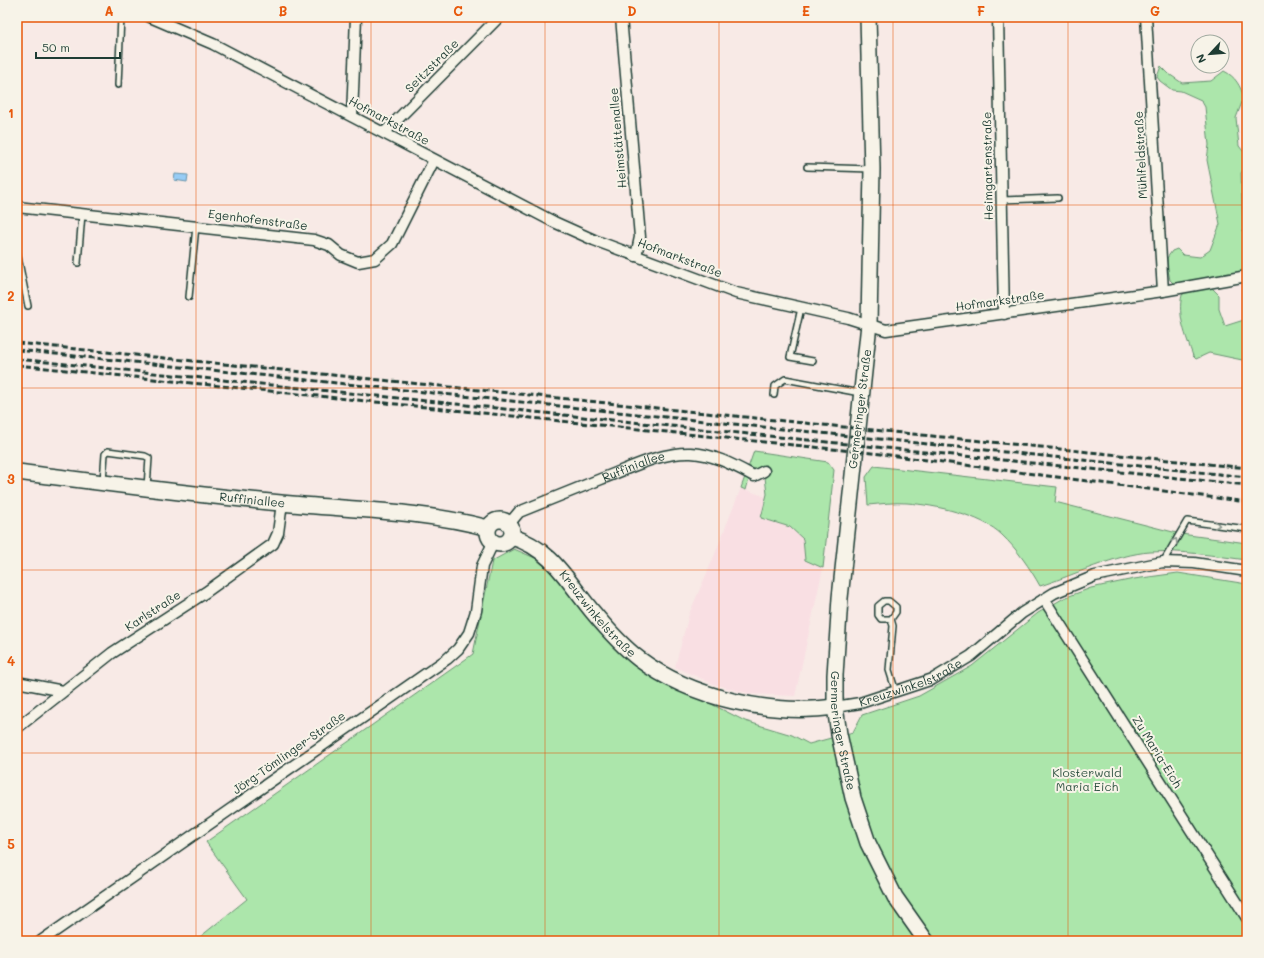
<svg xmlns="http://www.w3.org/2000/svg" width="1264" height="958" font-family="Mali,sans-serif">
  <style>
    .built { fill: #f9dfe3 }
    .green { fill: #ace6ab; stroke: #669270 }
    .water { fill: #97ccf5; stroke: #6793a8 }
    .lines { fill: none; stroke-linecap: round; stroke-linejoin: round }
    .lane-casing { stroke: #1f3d34; stroke-width: 8 }
    .street-casing { stroke: #1f3d34; stroke-width: 13 }
    .secondary-casing { stroke: #1f3d34; stroke-width: 18 }
    .lane { stroke: #f7f3e8; stroke-width: 5 }
    .street { stroke: #f7f3e8; stroke-width: 10 }
    .secondary { stroke: #f7f3e8; stroke-width: 15 }
    .rail { stroke: #1f3d34; stroke-width: 3; stroke-dasharray: 6 3; stroke-linecap: butt }
    .oneway { stroke: #8b988e }
    .grid { fill: none; stroke: #e8590c; stroke-width: 1; stroke-opacity: 0.55 }
    .labels { text-anchor: middle; stroke-width: 4; stroke-linejoin: round; paint-order: stroke }
    .street-label { font-size: 12px; fill: #1f3d34; stroke: #f7f3e8 }
    .park-label { font-size: 12px; fill: #345646; stroke: #f7f3e8 }
    .neatline { fill: none; stroke: #e8590c; stroke-width: 1.5 }
    .grid-label { font-size: 13px; text-anchor: middle; font-weight: bold; fill: #e8590c }
  </style>
  <rect width="100%" height="100%" fill="#f8eae6"/>
  <filter id="ink" filterUnits="userSpaceOnUse"><feTurbulence type="fractalNoise" baseFrequency=".025" numOctaves="2"/><feDisplacementMap in="SourceGraphic" scale="8" xChannelSelector="R" yChannelSelector="G"/><feConvolveMatrix kernelMatrix="1 2 1 2 8 2 1 2 1" color-interpolation-filters="sRGB"/></filter>
  <g filter="url(#ink)">
    <path class="built" d="M741 488 766 497 761 518 790 527 803 539 805 560 823 568 795 696 751 694 716 685 675 667 689 614 713 559Z"/>
    <path class="green" d="M1161 66 1169 74 1182 83 1211 81 1224 71C1236 77 1240 86 1244 97L1236 118 1239 146 1247 156V165L1241 173 1243 231 1247 247V263L1244 270 1240 272 1192 284H1174L1170 280 1168 270 1167 258 1172 251 1177 249 1183 255 1200 257 1210 250 1220 224 1207 160 1209 145 1205 107 1201 100 1181 91 1172 90 1160 81 1157 77Z
      M1211 287 1219 295V309L1225 326 1247 319V361L1209 353 1196 359 1193 356C1186 336 1177 316 1182 295L1186 292Z
      M754 451 828 462 834 470 823 568 805 560 803 539 790 527 761 518 767 494 765 477 758 470 749 479 746 490 741 488Z
      M874 466 1057 487 1055 502 1181 534 1247 543V560C1215 556 1182 550 1150 552 1117 554 1072 576 1040 586 1030 568 1017 549 1002 535 982 515 935 505 907 503 894 502 880 504 868 505L866 477Z
      M514 549 535 558 560 580 597 630 634 665 745 721 792 735 809 744 853 732 862 715 919 696 972 666 1038 613 1064 598 1091 588 1134 579 1178 573 1247 584V941H195L247 899 206 842 473 654 492 561Z"/>
    <path class="water" d="M175 174 188 175 187 182 174 180Z"/>
    <g class="lines">
      <g class="lane-casing">
        <path id="lane" d="M118 85 121 17
          M807 167 871 169
          M1002 200 1058 198
          M17 252 28 306
          M78 263 82 214
          M189 297 196 226
          M801 308 790 357 813 361
          M774 395 775 386 785 379 860 393
          M103 481 105 454 108 451 145 456 149 458 147 487
          M1163 562 1187 521 1247 529
          M891 619H881L878 615V606L884 601H889L896 607V612L891 619 893 626 889 670 896 692"/>
      </g>
      <g class="street-casing">
        <g id="street">
          <path d="M150 17 213 44 554 222 594 240 736 293 848 318 886 330 1163 291 1247 276"/>
          <path d="M621 17 640 237 636 256"/>
          <path d="M998 17 1004 314"/>
          <path d="M1146 17 1163 291"/>
          <path d="M352 116 356 17"/>
          <path d="M384 133 499 17"/>
          <path d="M17 207 314 240 329 245 341 255 358 262 375 259 392 244 434 160"/>
          <path id="s1" d="M509 524 519 512C546 501 574 490 601 479 630 468 660 452 691 453 714 454 735 466 754 476L764 471"/>
          <path d="M1044 599 1247 918"/>
          <path d="M17 682 63 691"/>
          <path id="s2" d="M835 707 860 703 933 679 971 656 1022 613 1054 593 1095 576 1163 562 1194 563 1247 571"/>
          <path d="M17 728 112 653 206 592 273 544 278 533 282 503"/>
          <path d="M41 941 447 659 458 649 469 633 476 611 482 566 493 543"/>
        </g>
      </g>
      <g class="secondary-casing">
        <g id="secondary">
          <path id="s3" d="M868 17 872 169 869 324 840 598 835 675V707L839 734 853 798 868 843 895 897 926 941"/>
          <path id="s4" d="M17 472C105 483 193 495 281 503 350 510 421 510 488 528"/>
          <circle cx="500" cy="532" r="12"/>
          <path id="s5" d="M512 537C551 548 568 582 592 611 606 628 622 646 639 659 691 698 772 716 835 707"/>
        </g>
      </g>
      <use href="#lane" class="lane"/>
      <use href="#street" class="street"/>
      <use href="#secondary" class="secondary"/>
      <path class="rail" d="M17 343 1247 468
        M17 350 1247 477
        M17 359 1247 485
        M17 365 881 454 1247 502"/>
    </g>
    <defs><path id="oneway-chevron" d="M-2-3.5L2.5 0L-2 3.5" fill="none" stroke-width="1.6" stroke-linecap="round" stroke-linejoin="round"/></defs>
    <g class="oneway">
      <use href="#oneway-chevron" transform="translate(1217 525) rotate(7)"/>
      <use href="#oneway-chevron" transform="translate(1175 541) rotate(-59)"/>
    </g>
  </g>
  <path class="grid" d="M196 17V941M371 17V941M545 17V941M719 17V941M893 17V941M1068 17V941M17 205H1247M17 388H1247M17 570H1247M17 753H1247"/>
  <g class="labels">
    <g class="street-label">
      <text transform="translate(432 66) rotate(-45)" y="4">Seitzstraße</text>
      <text transform="translate(389 121) rotate(28)" y="4">Hofmarkstraße</text>
      <text transform="translate(618 138) rotate(-95)" y="4">Heimstättenallee</text>
      <text transform="translate(1141 155) rotate(-93)" y="4">Mühlfeldstraße</text>
      <text transform="translate(988 166) rotate(-91)" y="4">Heimgartenstraße</text>
      <text transform="translate(258 220) rotate(7)" y="4">Egenhofenstraße</text>
      <text transform="translate(680 258) rotate(21)" y="4">Hofmarkstraße</text>
      <text transform="translate(1000 301) rotate(-8)" y="4">Hofmarkstraße</text>
      <text transform="translate(860 409) rotate(-83)" y="4">Germeringer Straße</text>
      <text dy="4" stroke="none"><textPath href="#s1" startOffset="139">Ruffiniallee</textPath></text>
      <text dy="4" stroke="none"><textPath href="#s4" startOffset="237">Ruffiniallee</textPath></text>
      <text transform="translate(153 611) rotate(-33)" y="4">Karlstraße</text>
      <text dy="4" stroke="none"><textPath href="#s5" startOffset="117">Kreuzwinkelstraße</textPath></text>
      <text dy="4" stroke="none"><textPath href="#s2" startOffset="80">Kreuzwinkelstraße</textPath></text>
      <text dy="4" stroke="none"><textPath href="#s3" startOffset="716">Germeringer Straße</textPath></text>
      <text transform="translate(1157 752) rotate(58)" y="4">Zu Maria-Eich</text>
      <text transform="translate(289 753) rotate(-35)" y="4">Jörg-Tömlinger-Straße</text>
    </g>
    <g class="park-label">
      <text x="1087" y="777">Klosterwald<tspan x="1087" dy="14">Maria Eich</tspan></text>
    </g>
  </g>
  <rect width="1264" height="958" fill="none" stroke="#f7f3e8" stroke-width="44"/>
  <g transform="translate(1210 54) rotate(244)"><circle r="19" fill="#f7f3e8" stroke="#a1aaa0"/>
  <path d="M0-3L7 15L0 10L-7 15Z" fill="#1f3d34"/>
  <text y="-6" font-size="11" font-weight="bold" text-anchor="middle" fill="#1f3d34">N</text>
  </g>
  <path d="M36 52v6h84v-6" fill="none" stroke="#1f3d34" stroke-width="2"/>
  <text x="42" y="52" font-size="12" fill="#1f3d34" stroke="#f7f3e8" stroke-width="3" paint-order="stroke">50 m</text>
  <rect x="22" y="22" width="1220" height="914" class="neatline"/>
  <g class="grid-label">
    <text x="109" y="16">A</text>
    <text x="283" y="16">B</text>
    <text x="458" y="16">C</text>
    <text x="632" y="16">D</text>
    <text x="806" y="16">E</text>
    <text x="981" y="16">F</text>
    <text x="1155" y="16">G</text>
    <text x="11" y="118">1</text>
    <text x="11" y="301">2</text>
    <text x="11" y="484">3</text>
    <text x="11" y="666">4</text>
    <text x="11" y="849">5</text>
  </g>
</svg>
